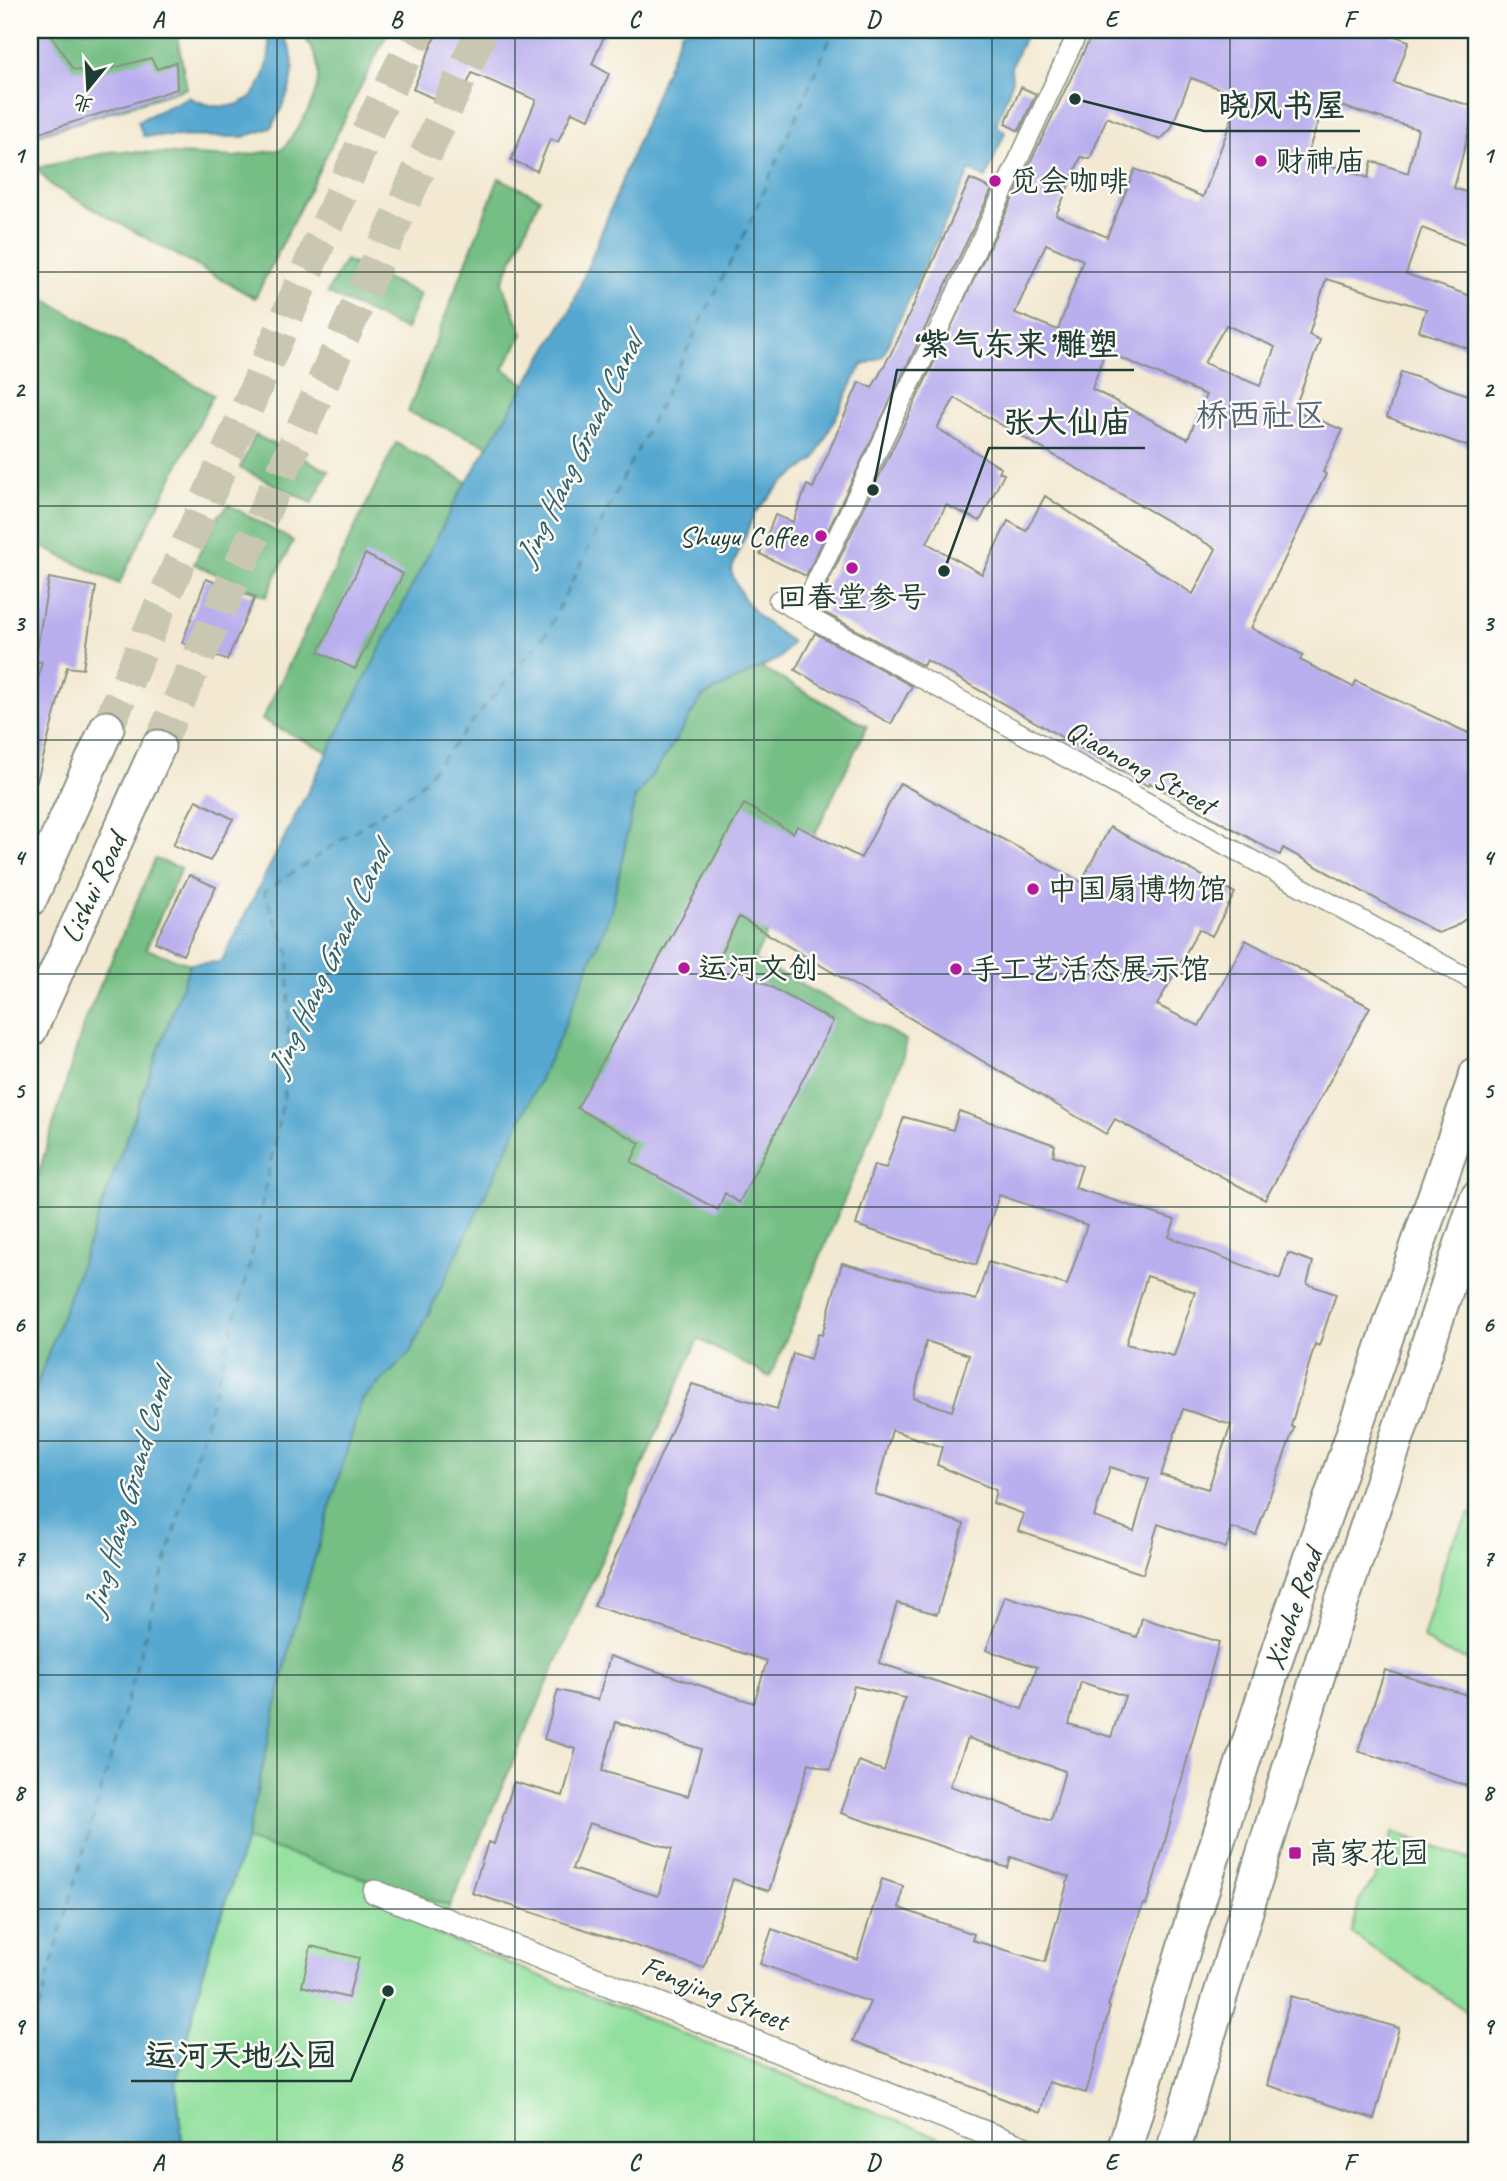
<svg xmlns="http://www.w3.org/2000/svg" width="1507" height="2181" font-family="Caveat,'LXGW WenKai TC',sans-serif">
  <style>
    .green { fill: #92e09d; stroke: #588e68; stroke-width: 2 }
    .forest { fill: #75be84; stroke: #4a7e5c; stroke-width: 2 }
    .water { fill: #55a7d0; stroke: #3a7282; stroke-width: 2 }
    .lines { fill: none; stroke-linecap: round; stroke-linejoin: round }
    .ferry { stroke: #32626b; stroke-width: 2; stroke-dasharray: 9 7; stroke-linecap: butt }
    .building { fill: #b9aeee; fill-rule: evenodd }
    .secondary-tunnel { stroke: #c9c7b2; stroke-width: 33; stroke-dasharray: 33 17; stroke-linecap: butt }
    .pedestrian-casing { stroke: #899383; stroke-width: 21 }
    .minor-casing { stroke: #899383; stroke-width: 26 }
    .secondary-casing { stroke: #899383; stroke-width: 37 }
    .pedestrian { stroke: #fff; stroke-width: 18 }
    .minor { stroke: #fff; stroke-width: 23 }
    .secondary { stroke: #fff; stroke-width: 33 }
    .grid { fill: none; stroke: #1f3d34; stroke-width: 2; stroke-opacity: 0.55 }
    .poi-dot { fill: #b5179e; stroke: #fdfcf7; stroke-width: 2.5 }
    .labels { text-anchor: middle; stroke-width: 5; stroke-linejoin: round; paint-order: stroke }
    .poi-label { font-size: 30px; fill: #1f3d34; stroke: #fdfcf7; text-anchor: start }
    .street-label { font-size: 30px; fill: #1f3d34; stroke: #fdfcf7 }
    .water-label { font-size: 32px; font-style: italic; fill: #32626b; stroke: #fdfcf7 }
    .quarter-label { font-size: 33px; fill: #556575; stroke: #fdfcf7 }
    .leader { fill: none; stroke: #1f3d34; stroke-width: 2.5 }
    .callout-dot { fill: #1f3d34; stroke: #fdfcf7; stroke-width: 2.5 }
    .callout-label { font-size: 32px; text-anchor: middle; font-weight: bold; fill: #1f3d34; stroke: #fdfcf7; stroke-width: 5; stroke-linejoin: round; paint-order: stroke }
    .neatline { fill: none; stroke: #1f3d34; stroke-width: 2.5 }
    .grid-label { font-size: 23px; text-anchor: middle; font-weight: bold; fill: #1f3d34 }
  </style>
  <rect width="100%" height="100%" fill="#fdfcf7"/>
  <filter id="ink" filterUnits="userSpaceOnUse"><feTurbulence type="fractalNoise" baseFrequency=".0143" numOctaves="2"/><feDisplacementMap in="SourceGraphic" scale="14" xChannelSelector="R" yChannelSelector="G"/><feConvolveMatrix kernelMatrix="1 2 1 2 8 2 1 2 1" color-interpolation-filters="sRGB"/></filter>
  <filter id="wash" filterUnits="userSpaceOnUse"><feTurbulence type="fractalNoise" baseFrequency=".00686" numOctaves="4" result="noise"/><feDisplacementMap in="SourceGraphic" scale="28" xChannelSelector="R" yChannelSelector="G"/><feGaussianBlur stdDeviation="1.57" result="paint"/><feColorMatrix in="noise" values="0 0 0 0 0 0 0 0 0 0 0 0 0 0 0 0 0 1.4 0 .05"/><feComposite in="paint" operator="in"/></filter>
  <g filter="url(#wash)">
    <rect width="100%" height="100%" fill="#f3e9d2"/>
    <path class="green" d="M1477 1512V1663L1438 1649 1423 1638 1449 1549 1469 1514Z
      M1393 1832 1477 1862V2020C1438 1987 1392 1965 1352 1933L1359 1901 1374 1880Z
      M246 1840 450 1906 434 1933 972 2151H183L176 2082 205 1965Z"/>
    <path class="forest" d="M30 30H180L177 35 187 88 30 137Z
      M297 30H389L255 298 52 186 36 168 115 151 235 157 283 149C311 110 339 69 297 30Z
      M499 178 540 198 502 283 523 334 503 369 526 384 489 446 408 412Z
      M345 260 420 294 406 330 327 293Z
      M30 291 213 395 119 584 30 541Z
      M255 435 329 471 312 503 240 468Z
      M396 443 467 482 328 752 262 720Z
      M229 505 293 541 266 597 194 564 218 516Z
      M760 667 867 726 754 960 906 1040 902 1061 770 1377 698 1339 450 1906 246 1840 295 1624 362 1400 410 1353 611 911 635 798 663 760 702 697Z
      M155 859 181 868 146 949 190 964 30 1404V1202L84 1023Z"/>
    <path class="water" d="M264 30H277C307 60 289 96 271 128L243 137 143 136 138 121 188 97C224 115 257 109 267 66 270 54 271 40 264 30Z
      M682 30H1028L1011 67 1012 82 996 125 1005 132 986 178 970 170 882 357 861 366 815 459 780 485 754 514 731 571C745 609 760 619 792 642L780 658 702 697 663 760 635 798 611 911 560 1037 410 1353 362 1400 295 1624 246 1840 205 1965 176 2082 183 2151H30V1404L190 964 221 962 458 496 570 311Z"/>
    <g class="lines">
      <path class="ferry" d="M30 2041 248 1273 288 1076 289 953 264 892 417 789 547 632 747 229 834 30"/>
    </g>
    <g id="blocks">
      <path class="building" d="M30 30H48L73 69 94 73 151 58 157 69 176 62 177 89 30 136Z
        M438 30H607L592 64 609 74 589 119 572 112 558 142 550 139 537 171 511 160 536 100 472 73 456 109 413 89Z
        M1094 30H1198L1220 39 1221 30H1378L1409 41 1394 83 1475 107 1454 188 1477 196V249L1422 228 1406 274 1477 298V352L1419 331 1426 309 1326 279 1309 335 1320 340 1294 410 1343 430 1323 472 1326 474 1251 628 1303 655 1300 660 1353 687 1356 681 1477 737V899L1471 915 1454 927 1438 933 1283 848 1280 855 1150 783 1148 786 926 660 923 666 825 613 829 606 819 601ZM1191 78 1240 96 1203 197 1135 169 1107 237 1056 215 1081 157 1090 159 1107 117 1160 140 1171 129ZM1337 105 1418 129 1408 173 1372 161 1368 178 1306 157 1323 109 1334 113ZM1046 244 1083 260 1058 330 1015 313ZM1226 325 1275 347 1260 386 1204 363ZM1105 351 1206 395 1188 439 1092 389ZM955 398 1216 549 1193 594 1045 496 1026 531 1008 521 982 574 927 543 946 505 980 521 1004 474 999 472 1001 468 937 428Z
        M1021 87 1036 94 1019 131 1005 124Z
        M970 179 992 189 806 576 760 554 775 515 793 522 807 485 813 488 859 382 872 388 896 344Z
        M1401 372 1477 398V450L1387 417Z
        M365 554 403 574 355 669 319 652Z
        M49 578 96 587 83 669 67 667 37 781 30 780V710L42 662 35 661Z
        M206 579 255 597 227 660 182 643Z
        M815 633 912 686 891 724 795 670Z
        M900 783 1081 882 1110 827 1235 893 1212 936 1199 929 1157 1005 1199 1026 1246 940 1370 1007 1265 1200 1115 1119 1106 1134 739 917 718 958 833 1021 739 1203 725 1193 718 1210 631 1162 640 1143 577 1108 744 804 793 833 797 826 861 858Z
        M196 800 233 819 210 861 173 845Z
        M189 875 216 887 183 955 155 942Z
        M959 1111 1055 1145 1053 1155 1082 1166 1075 1188 1175 1220 1169 1237 1280 1279 1288 1253 1313 1262 1307 1284 1336 1294 1319 1346 1315 1344 1291 1426 1294 1428 1256 1535 1232 1528 1226 1548 1158 1524 1143 1574 1018 1531 1024 1514 993 1503 996 1490 937 1465 942 1447 892 1430 875 1494 964 1524 937 1614 897 1603 879 1663 1022 1709 1037 1667 986 1650 1005 1596 1137 1637 1142 1618 1219 1642 1164 1845 1146 1905 1143 1904 1108 2006 1110 2007 1086 2093 1049 2082 1040 2113 853 2041 870 2002 760 1964 772 1929 857 1959 882 1879 903 1886 899 1908 974 1934 972 1940 1045 1962 1069 1877 1011 1857 1008 1868 841 1813 859 1761 884 1771 905 1698 854 1686 830 1770 809 1763 769 1891 733 1879 704 1968 472 1893 488 1842 494 1844 514 1782 563 1796 576 1749 544 1739 558 1690 598 1700 610 1656 754 1703 767 1661 594 1606 692 1384 777 1409 793 1353 810 1359 818 1334 822 1335 842 1263 976 1300 988 1262 1067 1285 1087 1225 999 1195 976 1265 856 1225 874 1165 886 1168 904 1117 953 1130ZM1147 1276 1195 1292 1174 1356 1126 1344ZM926 1341 969 1355 952 1411 914 1398ZM1183 1409 1231 1425 1208 1489 1161 1475ZM1110 1467 1149 1479 1134 1531 1094 1517ZM1081 1682 1125 1696 1111 1737 1069 1724ZM616 1722 701 1749 688 1796 602 1771ZM968 1738 1065 1771 1051 1821 950 1786ZM589 1823 672 1849 658 1896 572 1869Z
        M1385 1670 1477 1698V1789L1358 1751Z
        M311 1946 359 1958 348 1998 302 1986Z
        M1291 1996 1399 2028 1374 2119 1267 2085Z"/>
    </g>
  </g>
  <g filter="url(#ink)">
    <use href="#blocks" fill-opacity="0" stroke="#899383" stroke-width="2"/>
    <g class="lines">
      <path class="secondary-tunnel" d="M107 728 372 122 419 30
        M158 747 482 30"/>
      <g class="pedestrian-casing">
        <path id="pedestrian" d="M778 600 1477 983
          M801 613 898 408 943 321 1079 30"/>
      </g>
      <g class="minor-casing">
        <path id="minor" d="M375 1892 1031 2151"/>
      </g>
      <g class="secondary-casing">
        <path id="secondary" d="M30 899 107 728
          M30 1030 158 747
          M1124 2151 1188 1934 1280 1646 1477 1073
          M1173 2151 1324 1655 1477 1198"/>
      </g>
      <use href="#pedestrian" class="pedestrian"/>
      <use href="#minor" class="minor"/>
      <use href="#secondary" class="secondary"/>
    </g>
  </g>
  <path class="grid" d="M277 30V2151M515 30V2151M754 30V2151M992 30V2151M1230 30V2151M30 272H1477M30 506H1477M30 740H1477M30 974H1477M30 1207H1477M30 1441H1477M30 1675H1477M30 1909H1477"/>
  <g class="poi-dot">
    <circle cx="1261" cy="161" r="7"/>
    <circle cx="995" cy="181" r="7"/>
    <circle cx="821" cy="536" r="7"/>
    <circle cx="852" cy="568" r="7"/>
    <circle cx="1033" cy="889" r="7"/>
    <circle cx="684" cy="968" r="7"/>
    <circle cx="956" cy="969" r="7"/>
    <rect x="1288" y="1846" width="14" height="14" rx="3.5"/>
  </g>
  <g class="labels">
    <g class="poi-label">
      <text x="1275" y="171">财神庙</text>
      <text x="1009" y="191">觅会咖啡</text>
      <text x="807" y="546" text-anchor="end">Shuyu Coffee</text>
      <text x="852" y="607" text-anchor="middle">回春堂参号</text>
      <text x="1047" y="899">中国扇博物馆</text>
      <text x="698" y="978">运河文创</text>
      <text x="970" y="979">手工艺活态展示馆</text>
      <text x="1309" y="1863">高家花园</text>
    </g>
    <g class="street-label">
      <text transform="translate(1141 767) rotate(29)" y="10">Qiaonong Street</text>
      <text transform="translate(93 888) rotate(-65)" y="10">Lishui Road</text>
      <text transform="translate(1293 1609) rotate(-71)" y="10">Xiaohe Road</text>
      <text transform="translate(715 1993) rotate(22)" y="10">Fengjing Street</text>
    </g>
    <g class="water-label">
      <text transform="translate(578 450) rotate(-64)" y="11">Jing Hang Grand Canal</text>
      <text transform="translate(328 960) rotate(-65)" y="11">Jing Hang Grand Canal</text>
      <text transform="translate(127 1494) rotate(-74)" y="11">Jing Hang Grand Canal</text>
    </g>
    <g class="quarter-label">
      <text x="1261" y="426">桥西社区</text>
    </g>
  </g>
  <path class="leader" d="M1075 99L1204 131H1360M873 490L897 370H1134M944 571L989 448H1145M388 1991L351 2081H131"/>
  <g class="callout-dot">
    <circle cx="1075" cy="99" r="7"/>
    <circle cx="873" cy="490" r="7"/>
    <circle cx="944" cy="571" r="7"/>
    <circle cx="388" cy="1991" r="7"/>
  </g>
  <g class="callout-label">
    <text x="1282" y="116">晓风书屋</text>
    <text x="1015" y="355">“紫气东来”雕塑</text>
    <text x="1067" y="433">张大仙庙</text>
    <text x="241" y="2066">运河天地公园</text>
  </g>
  <rect width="1507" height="2181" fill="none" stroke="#fdfcf7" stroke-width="77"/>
  <g transform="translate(88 88) rotate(198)" stroke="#fdfcf7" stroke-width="5" paint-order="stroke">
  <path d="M0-5L12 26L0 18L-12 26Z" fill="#1f3d34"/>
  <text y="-10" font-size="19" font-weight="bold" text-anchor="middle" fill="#1f3d34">北</text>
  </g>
  <rect x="38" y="38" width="1430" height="2104" class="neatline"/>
  <g class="grid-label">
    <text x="158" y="27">A</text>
    <text x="396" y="27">B</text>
    <text x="634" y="27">C</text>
    <text x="873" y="27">D</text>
    <text x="1111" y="27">E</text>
    <text x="1349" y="27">F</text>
    <text x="19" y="163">1</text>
    <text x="1488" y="163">1</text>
    <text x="19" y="397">2</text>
    <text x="1488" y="397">2</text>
    <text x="19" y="631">3</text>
    <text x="1488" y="631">3</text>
    <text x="19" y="865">4</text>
    <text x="1488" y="865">4</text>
    <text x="19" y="1098">5</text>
    <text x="1488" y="1098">5</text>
    <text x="19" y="1332">6</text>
    <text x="1488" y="1332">6</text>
    <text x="19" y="1566">7</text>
    <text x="1488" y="1566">7</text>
    <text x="19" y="1800">8</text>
    <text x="1488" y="1800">8</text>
    <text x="19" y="2034">9</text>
    <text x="1488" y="2034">9</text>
    <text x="158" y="2170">A</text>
    <text x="396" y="2170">B</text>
    <text x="634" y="2170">C</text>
    <text x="873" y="2170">D</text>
    <text x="1111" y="2170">E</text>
    <text x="1349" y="2170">F</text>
  </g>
</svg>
